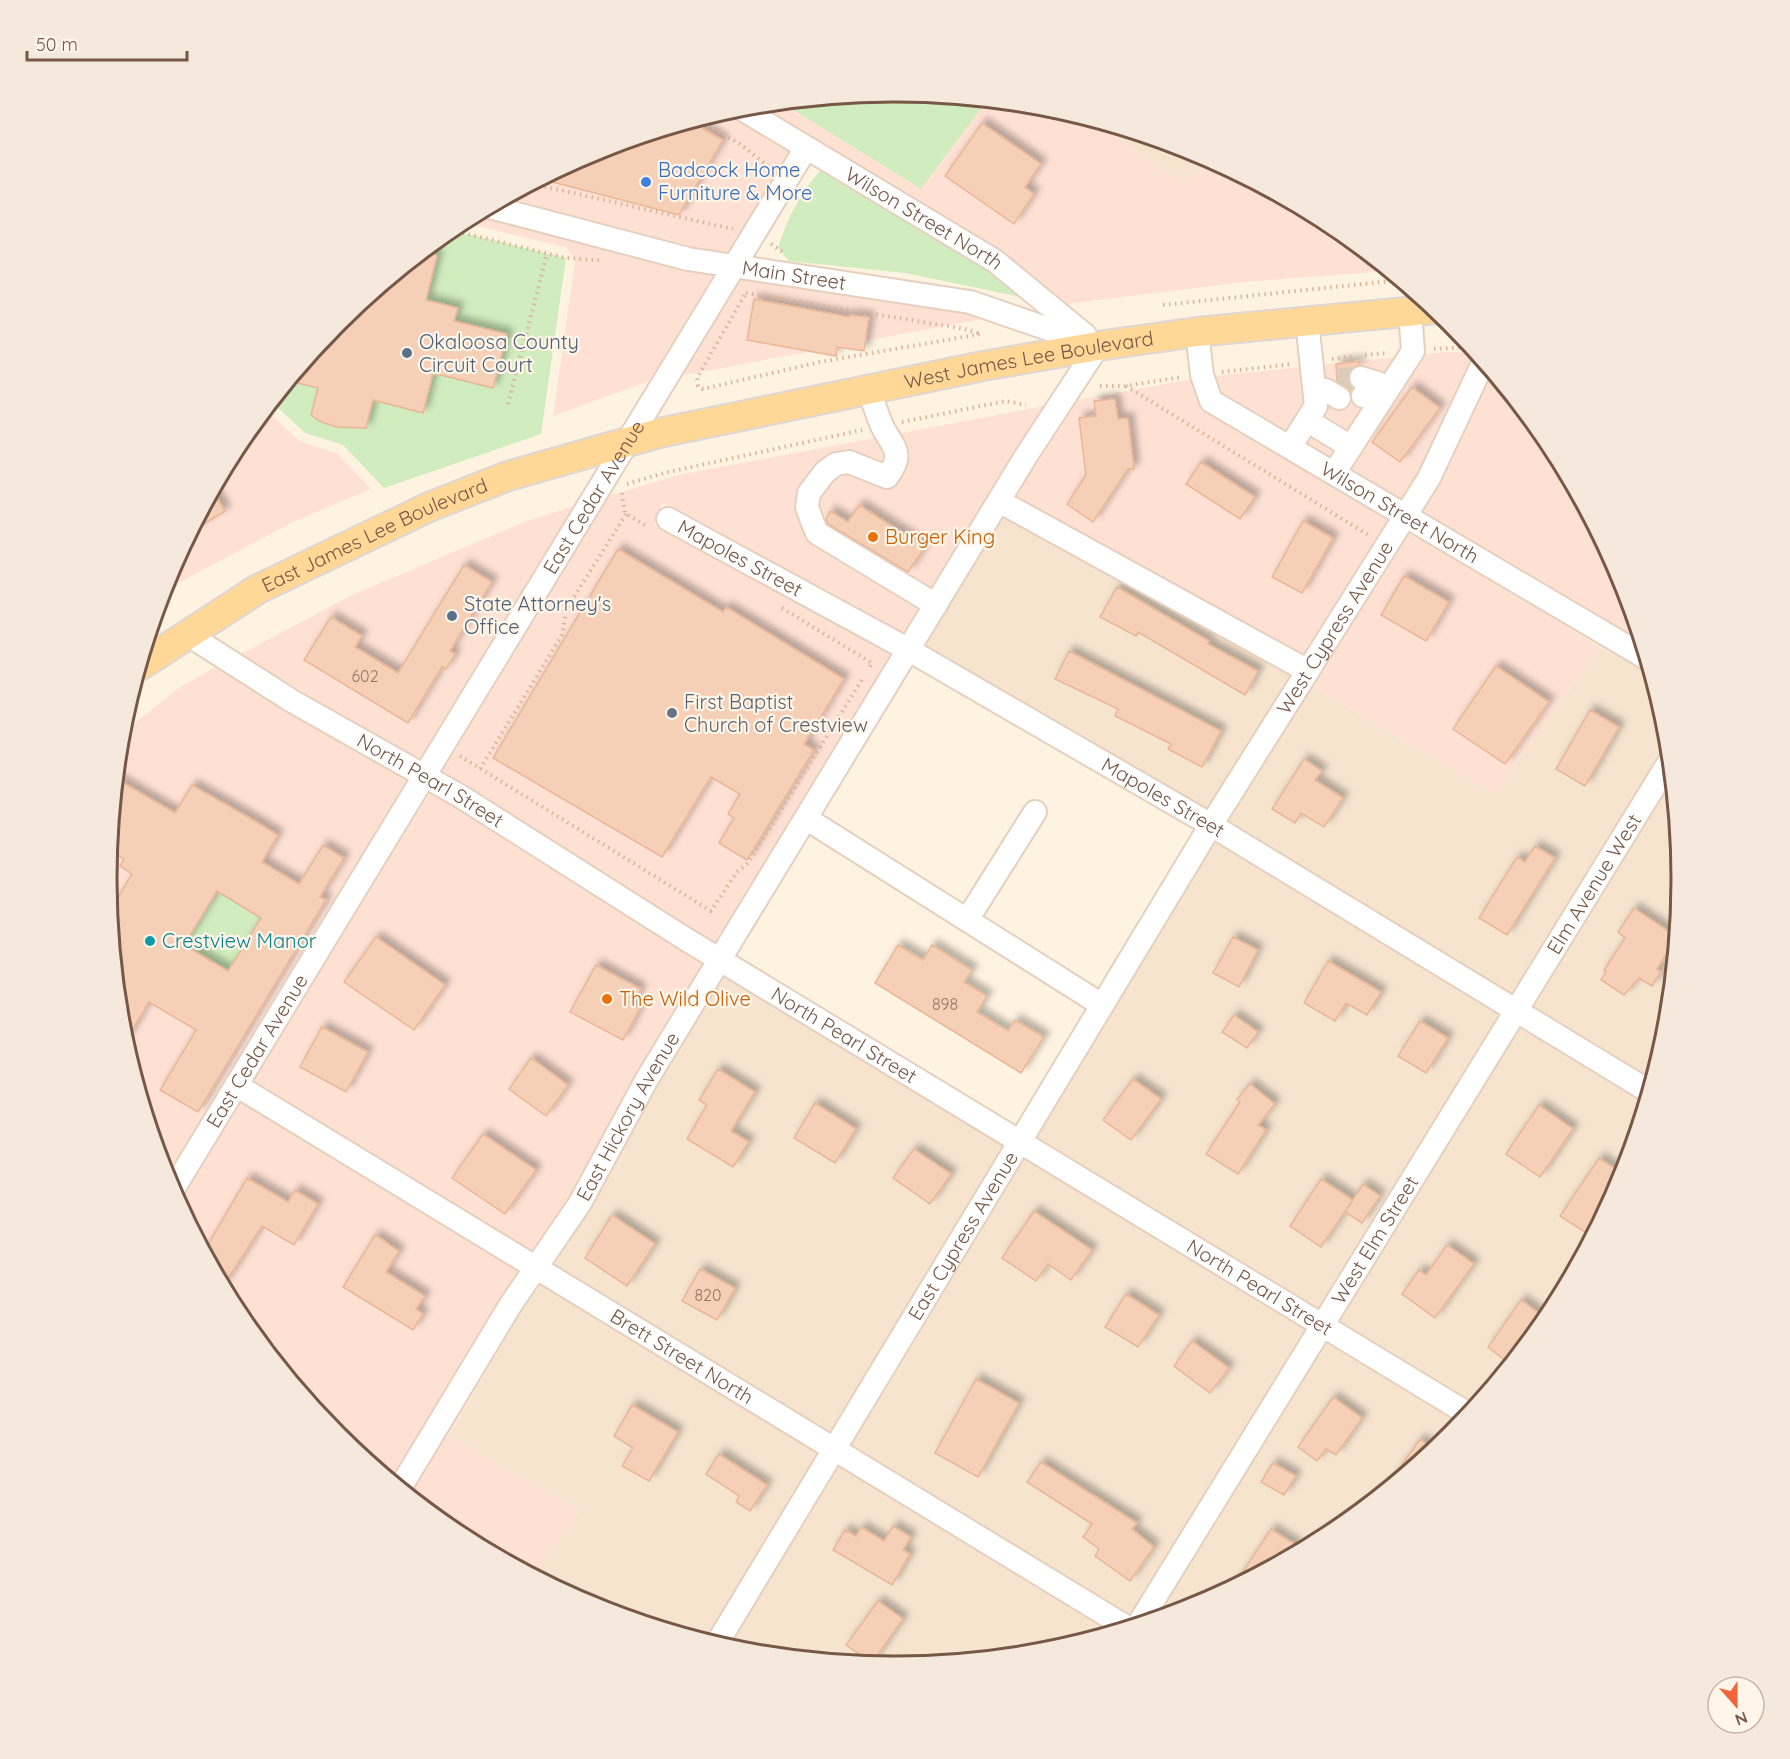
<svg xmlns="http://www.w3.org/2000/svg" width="1790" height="1759" font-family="Quicksand,sans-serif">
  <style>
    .residential { fill: #f6e4cf }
    .commercial { fill: #ffe1d4 }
    .green { fill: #d1ecbe }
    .building { fill: #f5d0b6; stroke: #e9b696; stroke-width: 1.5; fill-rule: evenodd; filter: url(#shadow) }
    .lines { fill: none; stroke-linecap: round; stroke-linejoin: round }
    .minor-tunnel { stroke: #dcccba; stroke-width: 22; stroke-dasharray: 22 11; stroke-linecap: butt }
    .minor-casing { stroke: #e5d0bf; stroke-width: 26 }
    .major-casing { stroke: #ded7d3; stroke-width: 32 }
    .path { stroke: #dab39a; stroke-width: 4; stroke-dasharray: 1.5 4.5; stroke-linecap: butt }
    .minor { stroke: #fff; stroke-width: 22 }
    .major { stroke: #ffd897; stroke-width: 28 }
    .shop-dot { fill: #3f7fe0; stroke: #fff6e9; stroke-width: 2 }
    .service-dot { fill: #5c6f8a; stroke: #fff6e9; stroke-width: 2 }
    .food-dot { fill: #e8710a; stroke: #fff6e9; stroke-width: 2 }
    .worship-dot { fill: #6b7280; stroke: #fff6e9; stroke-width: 2 }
    .culture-dot { fill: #0f9aa8; stroke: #fff6e9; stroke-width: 2 }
    .labels { text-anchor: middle; stroke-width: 4.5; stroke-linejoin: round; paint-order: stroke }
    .number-label { font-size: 16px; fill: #967562 }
    .shop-label { font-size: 20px; fill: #366cbe; stroke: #fff6e9; text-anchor: start }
    .street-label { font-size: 20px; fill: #775746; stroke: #fff6e9 }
    .service-label { font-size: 20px; fill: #4e5e75; stroke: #fff6e9; text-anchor: start }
    .food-label { font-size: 20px; fill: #c56008; stroke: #fff6e9; text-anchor: start }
    .worship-label { font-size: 20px; fill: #5b616d; stroke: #fff6e9; text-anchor: start }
    .culture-label { font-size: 20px; fill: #0d838f; stroke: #fff6e9; text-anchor: start }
    .rim { fill: none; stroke: #775746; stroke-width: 3 }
  </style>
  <defs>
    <filter id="shadow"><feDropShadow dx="5.5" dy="-5.5" stdDeviation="3" flood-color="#0004"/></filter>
  </defs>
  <rect width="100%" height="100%" fill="#fef3e1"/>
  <path class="residential" d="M1093 120 1197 152 1211 159 1185 185Z
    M1009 507 1292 674 1207 809 925 646Z
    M1600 647 1652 675 1668 726 1669 740 1513 994 1227 821 1312 686 1495 794Z
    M1673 778 1683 880 1668 1034 1654 1080 1533 1007Z
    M1215 841 1500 1013 1317 1310 1036 1138Z
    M724 975 1004 1146 831 1433 554 1265 589 1211 656 1086Z
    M1521 1026 1647 1103 1623 1181 1550 1318 1477 1406 1337 1323Z
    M1025 1158 1305 1330 1130 1616 852 1445Z
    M541 1284 818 1453 705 1641 593 1607 533 1575 579 1511 448 1437 524 1307Z
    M1325 1342 1463 1424 1452 1437 1333 1535 1196 1608 1155 1620Z
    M839 1465 858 1475 1113 1633 1048 1652 895 1667 741 1652 728 1648Z"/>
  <path class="commercial" d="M992 101 1049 107 1093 120 1185 185 1211 159 1333 224 1390 271 1245 282 1065 304 1000 250 757 105 782 103 921 189 985 103Z
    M724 112 789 152 727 253 689 247 505 199 594 151Z
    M474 215 686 271 714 275 649 381 553 416 575 261 567 248 461 222Z
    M739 279 969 314 982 319 680 376Z
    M1445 352H1476L1420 470 1401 499 1220 392 1214 376Z
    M1493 371 1550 442 1623 578 1643 644 1421 512 1439 484Z
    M1192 379 1389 519 1292 674 1009 507 1077 400Z
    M1044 406 904 634 662 503 654 525 892 654 715 943 442 772 608 496 678 475Z
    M266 409 299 441 338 454 371 489 293 522 163 591 167 578 240 441Z
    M574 506 421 761 390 745 241 654 352 595 524 522Z
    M1409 531 1600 647 1495 794 1312 686Z
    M218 666 288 712 409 780 166 1180 122 1033 107 879 122 733 180 687Z
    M430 792 703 963 637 1071 571 1196 533 1253 252 1082Z
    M240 1101 520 1272 391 1480 338 1436 240 1317 179 1203Z
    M524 1307 448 1436 579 1511 533 1575 457 1535 409 1495Z"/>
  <path class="green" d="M895 92 992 101 985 103 921 189 782 103Z
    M824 166 990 264 1020 297 905 273 789 261 778 248C788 215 802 191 824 166Z
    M451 230 566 258 541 434 384 488 343 445 305 433 272 402 338 322Z
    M217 891 273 925 257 924 228 971 193 950 176 957Z"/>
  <path class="building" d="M692 122 723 140 679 215 541 179 594 151Z
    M982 123 1041 164 1025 187 1034 194 1014 224 945 176Z
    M427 249 437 256 426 300 458 308 454 321 507 334 493 388 433 373 423 413 373 400 366 428 336 427 321 422 311 415 318 388 290 381 338 322Z
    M754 299 849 317 850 315 869 317 864 351 837 347 836 356 747 340Z
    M1359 361 1360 365 1352 368 1348 374V382L1352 388 1350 391 1337 381 1336 364Z
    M1412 387 1440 408 1400 462 1372 442Z
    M1115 399 1118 419 1128 418 1134 469H1128L1093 522 1067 504 1086 475 1079 418 1096 416 1094 401Z
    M1201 462 1255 497 1240 519 1186 484Z
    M213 491 225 511 192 531Z
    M859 505 925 547 908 572 828 524 826 519 830 511 848 522Z
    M1303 521 1333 538 1302 593 1272 577Z
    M618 549 723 612 726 607 844 679 804 744 814 750 747 860 719 843 734 818 728 814 740 794 711 777 662 857 493 758Z
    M464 565 492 582 450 651 455 654 446 669 442 667 408 723 304 660 331 617 362 636 355 647 398 673Z
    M1404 576 1449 602 1426 641 1381 615Z
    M1117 587 1209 641 1208 644 1258 671 1245 695 1138 632 1136 636 1100 617Z
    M1069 651 1221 731 1202 767 1168 749 1171 744 1115 716 1118 709 1055 679Z
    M1496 666 1549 702 1505 764 1453 729Z
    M1590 710 1619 727 1585 786 1556 769Z
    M1304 759 1322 771 1315 780 1343 798 1324 827 1301 813 1295 823 1272 809Z
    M117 779 175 813 192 785 248 817 278 835 262 862 299 884 323 845 344 858 320 897 326 900 198 1112 160 1090 196 1030 149 1002 125 1042 122 1033 111 923 119 910 113 906 132 874 120 866 124 859 110 851ZM217 891 261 918 228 971 184 945Z
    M1535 846 1555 858 1507 935 1479 918 1517 857 1525 862Z
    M1634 908 1677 937 1657 969 1661 972 1652 986 1639 978 1624 995 1601 980 1606 971 1604 970 1625 938 1618 932Z
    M376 937 445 985 414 1030 344 982Z
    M1233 937 1258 950 1239 987 1213 973Z
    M898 945 923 960 932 945 972 970 964 982 987 996 977 1012 1008 1031 1015 1020 1044 1037 1021 1073 875 983Z
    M1328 961 1381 992 1367 1015 1346 1003 1335 1021 1304 1003Z
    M596 965 641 989 633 1004 640 1008 623 1040 570 1012Z
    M1234 1015 1258 1032 1247 1048 1222 1032Z
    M1420 1021 1448 1038 1426 1073 1398 1056Z
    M322 1027 368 1052 346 1092 300 1067Z
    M531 1058 568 1085 546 1116 509 1089Z
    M718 1069 755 1092 731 1131 749 1142 733 1167 687 1139 707 1105 699 1100Z
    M1133 1079 1161 1099 1131 1140 1103 1120Z
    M1250 1084 1275 1104 1258 1125 1266 1130 1238 1174 1206 1154 1240 1102 1237 1099Z
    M815 1103 856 1129 835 1163 794 1138Z
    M1539 1105 1573 1129 1540 1177 1506 1154Z
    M483 1134 536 1170 505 1214 452 1178Z
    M914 1149 951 1174 930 1204 893 1178Z
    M1599 1158 1625 1175 1591 1236 1560 1216Z
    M247 1178 288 1202 295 1190 318 1204 294 1245 262 1226 223 1286 204 1251Z
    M1321 1179 1353 1200 1321 1247 1290 1226Z
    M1363 1184 1380 1196 1362 1223 1345 1212Z
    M1034 1211 1092 1250 1071 1280 1048 1264 1036 1281 1002 1258Z
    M612 1215 655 1244 627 1286 585 1258Z
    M375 1235 399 1251 386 1272 425 1296 416 1309 423 1314 413 1330 343 1287Z
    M1447 1245 1474 1264 1435 1318 1402 1294 1419 1270 1426 1275Z
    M700 1269 735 1288 717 1320 682 1301Z
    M1126 1294 1159 1315 1138 1347 1105 1327Z
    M1521 1300 1548 1320 1511 1365 1488 1347Z
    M1192 1341 1229 1368 1210 1393 1174 1366Z
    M976 1379 1019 1403 978 1477 935 1453Z
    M1333 1397 1362 1418 1336 1455 1326 1449 1317 1461 1298 1447Z
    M632 1405 678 1432 649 1481 622 1466 633 1448 614 1436Z
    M1420 1439 1435 1451 1396 1483 1392 1479Z
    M719 1454 767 1485 750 1511 736 1502 739 1496 706 1474Z
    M1041 1462 1137 1523 1132 1529 1154 1547 1130 1581 1095 1556 1099 1549 1083 1537 1092 1524 1027 1482Z
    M1273 1463 1296 1476 1284 1495 1261 1482Z
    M893 1526 911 1537 903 1550 910 1554 892 1585 833 1550 845 1530 856 1536 861 1527 884 1541Z
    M1271 1529 1296 1545 1288 1559 1232 1588Z
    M878 1601 903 1619 872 1663 846 1645Z"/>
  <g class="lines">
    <path class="minor-tunnel" d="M1337 379 1361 378"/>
    <g class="minor-casing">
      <g id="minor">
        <path id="s1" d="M739 107 995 261 1085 335"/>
        <path id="s2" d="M490 207 688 259 970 302 1098 346"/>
        <path id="s3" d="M1197 332 1202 375 1211 401 1648 659"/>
        <path d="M1361 378 1378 383 1363 396"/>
        <path d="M868 389C873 401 877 414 882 426 894 449 905 453 887 477L849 462 836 464 825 472 809 493 807 507 812 521 817 533 936 605"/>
        <path d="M1316 393 1326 390 1339 398"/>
        <path d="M1308 421 1351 447"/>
        <path d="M1290 447 1316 406 1307 321"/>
        <path d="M1334 473 1413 351 1410 312"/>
        <path d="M999 501 1308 671"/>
        <path id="s4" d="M668 519 909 650 1211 825 1650 1092"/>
        <path id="s5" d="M187 634 292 701 460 796 684 938 1470 1415"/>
        <path d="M807 819 1102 1005"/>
        <path d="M967 920 1035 812"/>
        <path id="s6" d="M236 1085 1128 1628"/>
        <path id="s7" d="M172 1191 806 148"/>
        <path id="s8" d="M400 1488 511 1304 580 1203 647 1079 1026 456 1098 346"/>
        <path id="s9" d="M1138 1625 1671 759"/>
        <path id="s10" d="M716 1645 1211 825 1429 478 1484 361"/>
      </g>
    </g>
    <g class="major-casing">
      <g id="major">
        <path id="s11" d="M141 665 258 589 429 507 508 476 659 433 983 366 1098 346 1197 332 1436 309"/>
      </g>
    </g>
    <path class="path" d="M697 120 740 144 768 166 766 169
      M533 184 733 229
      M451 230 566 258 599 260
      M771 244 784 253
      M746 293 965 329 981 334 820 362 703 389 698 386 697 378Z
      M1163 305 1401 280
      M1434 349 1468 347
      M1365 355 1387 353
      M1332 359 1355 356
      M1222 372 1292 364
      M1100 386H1125L1182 377
      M1126 386 1370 536
      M508 404 547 254
      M902 422 1006 401 1026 405
      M627 484 664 473 862 430
      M622 493 625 513 648 527
      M782 608 872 663 870 667
      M460 756 711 911 737 872 748 863 863 678
      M480 769 562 635 567 608 626 514"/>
    <use href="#minor" class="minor"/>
    <use href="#major" class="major"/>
  </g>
  <circle class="shop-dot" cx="646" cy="182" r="6"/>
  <g class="service-dot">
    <circle cx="407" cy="353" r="6"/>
    <circle cx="452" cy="616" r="6"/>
  </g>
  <g class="food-dot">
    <circle cx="873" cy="537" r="6"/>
    <circle cx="607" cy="999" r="6"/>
  </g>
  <circle class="worship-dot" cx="672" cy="713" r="6"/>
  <circle class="culture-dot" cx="150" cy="941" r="6"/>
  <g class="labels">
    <g class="number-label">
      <text x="365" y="682">602</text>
      <text x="945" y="1010">898</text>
      <text x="708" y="1301">820</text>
    </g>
    <g class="shop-label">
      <text x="658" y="177">Badcock Home<tspan x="658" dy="23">Furniture &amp; More</tspan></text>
    </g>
    <g class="street-label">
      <text dy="7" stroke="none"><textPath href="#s1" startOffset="216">Wilson Street North</textPath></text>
      <text dy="7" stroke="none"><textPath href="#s2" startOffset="312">Main Street</textPath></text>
      <text dy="7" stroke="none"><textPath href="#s11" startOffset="948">West James Lee Boulevard</textPath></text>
      <text dy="7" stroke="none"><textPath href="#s7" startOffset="812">East Cedar Avenue</textPath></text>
      <text dy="7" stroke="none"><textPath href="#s3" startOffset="290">Wilson Street North</textPath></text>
      <text dy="7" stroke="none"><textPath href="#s11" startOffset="268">East James Lee Boulevard</textPath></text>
      <text dy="7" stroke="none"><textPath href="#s4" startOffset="82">Mapoles Street</textPath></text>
      <text dy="7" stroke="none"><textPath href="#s10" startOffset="1191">West Cypress Avenue</textPath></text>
      <text dy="7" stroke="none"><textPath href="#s5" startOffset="284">North Pearl Street</textPath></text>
      <text dy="7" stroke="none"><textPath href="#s4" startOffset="568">Mapoles Street</textPath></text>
      <text dy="7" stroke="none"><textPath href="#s9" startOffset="870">Elm Avenue West</textPath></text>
      <text dy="7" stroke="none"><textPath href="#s5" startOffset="770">North Pearl Street</textPath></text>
      <text dy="7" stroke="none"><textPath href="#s7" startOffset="164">East Cedar Avenue</textPath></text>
      <text dy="7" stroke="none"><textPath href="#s8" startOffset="436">East Hickory Avenue</textPath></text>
      <text dy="7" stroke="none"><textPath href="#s10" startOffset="478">East Cypress Avenue</textPath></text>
      <text dy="7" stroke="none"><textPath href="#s9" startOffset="452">West Elm Street</textPath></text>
      <text dy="7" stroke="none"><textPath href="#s5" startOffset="1256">North Pearl Street</textPath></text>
      <text dy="7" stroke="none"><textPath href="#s6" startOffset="522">Brett Street North</textPath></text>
    </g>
    <g class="service-label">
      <text x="419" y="349">Okaloosa County<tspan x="419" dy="23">Circuit Court</tspan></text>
      <text x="464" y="611">State Attorney's<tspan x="464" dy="23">Office</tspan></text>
    </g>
    <g class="food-label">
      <text x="885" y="544">Burger King</text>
      <text x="619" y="1006">The Wild Olive</text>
    </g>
    <g class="worship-label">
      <text x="684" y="709">First Baptist<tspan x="684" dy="23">Church of Crestview</tspan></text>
    </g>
    <g class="culture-label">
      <text x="162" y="948">Crestview Manor</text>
    </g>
  </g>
  <path d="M0 0H1790V1759H0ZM117 879a777 777 0 1 1 1554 0a777 777 0 1 1-1554 0Z" fill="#f4e9dc" fill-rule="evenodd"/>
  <path class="rim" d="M117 879a777 777 0 1 1 1554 0a777 777 0 1 1-1554 0Z"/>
  <g transform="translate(1736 1705) rotate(159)"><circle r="28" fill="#fff6e9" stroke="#c9b6a8" stroke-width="1.5"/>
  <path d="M0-4.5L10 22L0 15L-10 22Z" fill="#f1653c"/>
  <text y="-9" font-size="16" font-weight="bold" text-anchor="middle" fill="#775746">N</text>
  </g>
  <path d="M27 51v9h160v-9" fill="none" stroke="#775746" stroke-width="3"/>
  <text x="36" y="51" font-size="18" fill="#775746" stroke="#fff6e9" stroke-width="4.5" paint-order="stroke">50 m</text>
</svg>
